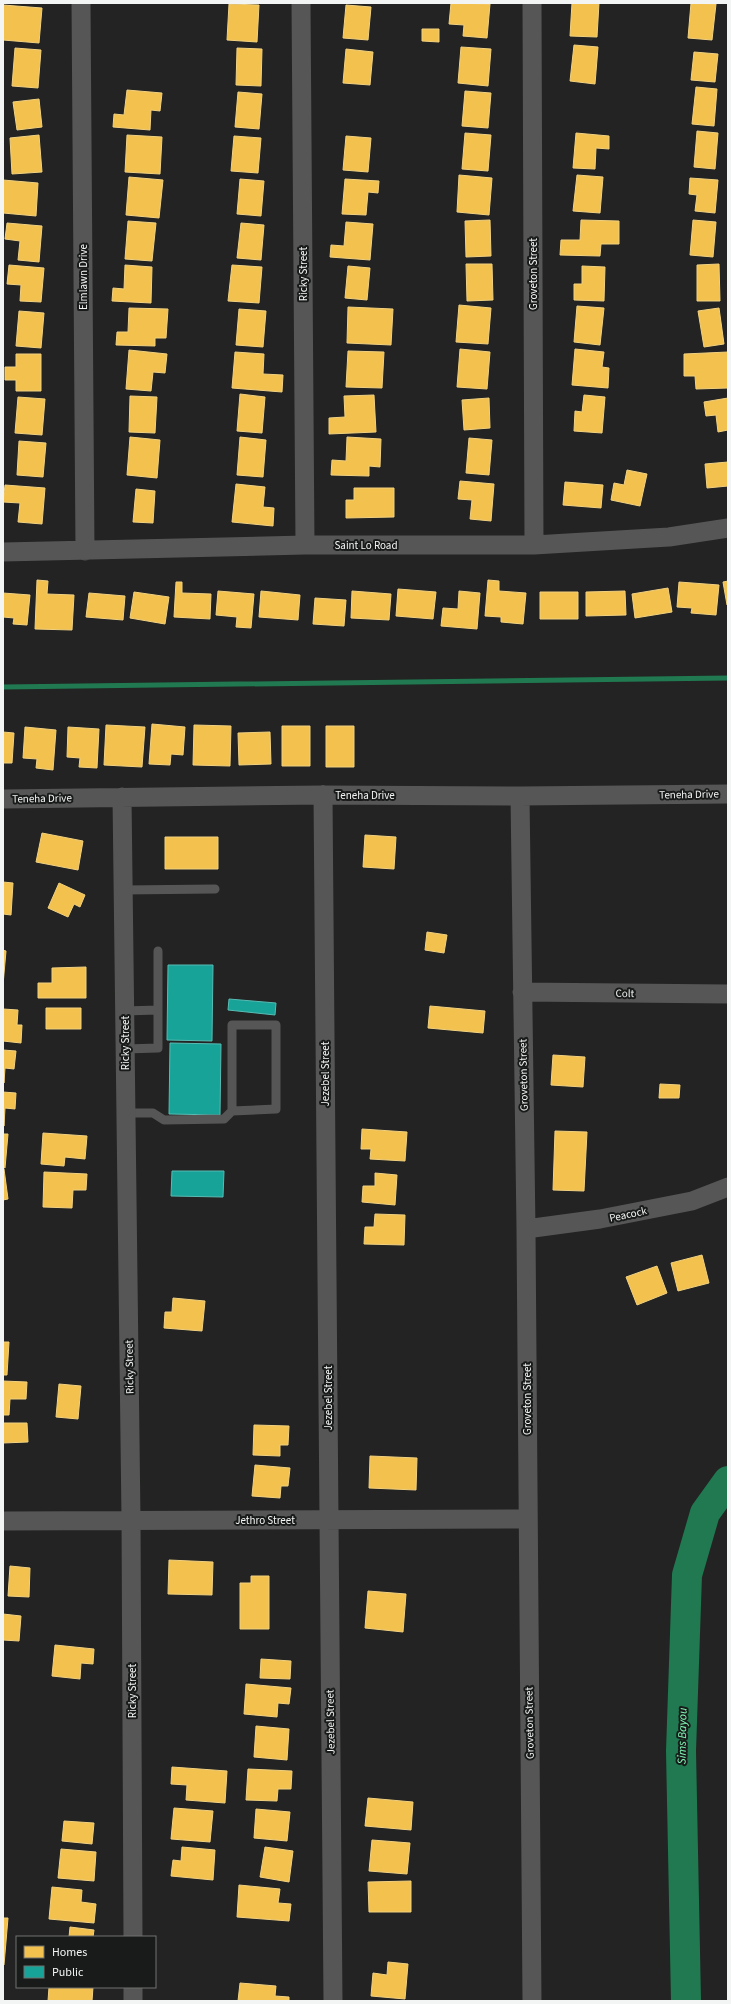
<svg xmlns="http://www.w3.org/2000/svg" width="731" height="2004" font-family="'Source Sans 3',sans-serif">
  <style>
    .homes { fill: #f2c14e; stroke: #f2d180 }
    .public { fill: #17a398; stroke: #59bcb4 }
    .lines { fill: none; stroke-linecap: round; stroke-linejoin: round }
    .stream { stroke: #207950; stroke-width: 5 }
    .river { stroke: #207950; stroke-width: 30 }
    .service { stroke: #555655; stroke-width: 9 }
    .minor { stroke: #555655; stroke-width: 19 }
    .labels { text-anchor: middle; stroke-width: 4; stroke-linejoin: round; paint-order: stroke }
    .street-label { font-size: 11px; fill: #f3f5f4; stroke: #181b19 }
    .water-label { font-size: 12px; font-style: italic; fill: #81faba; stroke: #181b19 }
  </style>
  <rect width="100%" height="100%" fill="#222322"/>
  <path class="homes" d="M451 3 490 4 487 38 463 36 464 25 449 24Z
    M572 3H599L597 37 570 36Z
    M691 3 716 4 712 40 688 38Z
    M229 4 259 5 257 42 227 40Z
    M3 5 42 8 39 43 3 40Z
    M346 5 371 7 368 40 343 38Z
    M422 29H439V42L422 41Z
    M574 45 598 47 595 84 570 81Z
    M461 47 491 49 488 86 458 83Z
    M15 48 41 50 38 88 12 86Z
    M237 48 262 49 261 86 236 85Z
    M346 49 373 52 370 85 343 83Z
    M694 52 718 54 715 82 691 80Z
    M696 87 717 89 714 126 692 124Z
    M127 90 162 93 160 111 151 110 150 130 113 127 114 114 124 115Z
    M465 91 491 93 488 128 462 126Z
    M238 92 262 94 259 129 235 127Z
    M39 99 42 127 17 130 13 102Z
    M697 131 718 133 715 169 694 167Z
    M465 133 491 135 488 171 462 169Z
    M576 133 609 136V149L596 148 595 169 573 168Z
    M39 135 42 172 12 174 10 138Z
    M127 135 162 137 160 174 125 172Z
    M234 136 261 138 258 173 231 171Z
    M346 136 371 138 368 172 343 170Z
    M459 175 492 178 489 215 457 212Z
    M577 175 603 177 600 213 573 211Z
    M129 177 163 180 159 218 126 215Z
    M690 178 718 180 715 213 695 211 697 195 689 194Z
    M240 179 264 181 261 216 237 214Z
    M345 179 379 181 378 193 368 192 366 215 342 214Z
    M3 180 38 183 36 216 3 213Z
    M490 220 491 256 466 257 465 221Z
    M581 220 619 221V244H601L600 256 560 255 561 240H580Z
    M693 220 716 222 713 257 690 255Z
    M128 221 156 223 152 261 125 259Z
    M346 222 373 224 370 260 330 257 331 245 344 246Z
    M7 223 42 226 39 262 18 260 20 241 5 239Z
    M241 223 264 225 261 260 237 258Z
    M466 264H492L493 300 467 301Z
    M719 264 720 301H697V265Z
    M9 265 44 268 41 302 20 301 21 285 7 284Z
    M125 265 152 267 151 303 112 301 113 288 124 289Z
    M232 265 262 267 259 303 228 301Z
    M348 266 370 268 367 300 345 298Z
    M582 266 605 267 604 301 574 300V284H582Z
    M459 305 491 308 488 344 456 342Z
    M577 306 604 308 600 345 574 342Z
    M348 307 393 309 391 345 347 343Z
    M129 308 168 309 166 338H155V346L116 345 117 332H128Z
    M719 308 724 344 704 347 698 311Z
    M239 309 266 311 263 347 236 345Z
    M19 311 44 313 41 348 16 346Z
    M460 349 490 352 487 389 457 387Z
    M575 349 604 352 602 367 609 368 608 388 572 385Z
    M129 350 167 354 165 373 153 372 151 391 126 389Z
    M348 351 384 352 382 388 346 387Z
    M235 352 264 354 263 374 283 375 282 392 232 388Z
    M728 352V388L696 389 695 376H684V354Z
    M16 354H41V391H16V380H5V367H16Z
    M240 394 265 397 262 433 237 431Z
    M374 395 376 432 329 434V418L345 417 344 396Z
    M584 395 605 397 602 433 574 431 575 411 582 412Z
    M130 396 157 397 155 433 129 432Z
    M18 397 45 399 42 435 15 433Z
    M489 398 490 428 464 430 462 400Z
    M728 398V430L718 432 716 415 706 416 704 402Z
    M130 437 160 440 157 478 127 475Z
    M240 437 266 440 263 477 237 475Z
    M347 437 381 439 380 467 369 466V476L331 475 332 460 346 461Z
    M469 438 492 440 489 475 466 473Z
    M19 441 46 443 43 477 17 475Z
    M728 462V486L707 488 705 464Z
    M627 470 647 474 640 506 611 500 614 483 624 485Z
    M460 481 494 484 491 521 470 519 472 500 458 499Z
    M565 482 603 485 601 508 563 505Z
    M236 484 265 487 263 507 274 508 273 526 232 522Z
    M5 485 45 488 42 524 18 522 20 503 3 502Z
    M354 488H394V517L346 518V500H354Z
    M136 489 155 491 153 523 133 522Z
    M37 580 48 581 47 594 74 595 72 630 35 629Z
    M488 580 499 581V591L526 593 523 624 501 622V617L485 616Z
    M728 581V604L727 605 723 582Z
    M176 582H182V593L211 594 210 619 174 617Z
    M679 582 719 585 716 615 691 613 692 608 677 607Z
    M668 588 672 612 635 618 632 594Z
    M398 589 436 592 433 619 396 616Z
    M218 591 254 594 251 628 236 627 237 617 216 615Z
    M261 591 300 595 298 620 259 617Z
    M352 591 391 594 389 620 351 618Z
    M459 591 480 593 477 629 441 626 443 608 458 609Z
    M625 591 626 615 586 616V592Z
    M134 592 169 597 165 624 130 618Z
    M540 592H578V619H540Z
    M3 593 30 595 27 625 13 624 14 618 3 617Z
    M89 593 125 596 123 620 86 617Z
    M315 598 346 600 344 626 313 624Z
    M152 724 185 727 183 755 171 754 170 765 149 764Z
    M106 725 145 727 142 767 104 765Z
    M194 725 231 726 230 766 193 765Z
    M282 726H310V766H282Z
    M326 726H354V767H326Z
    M25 727 56 730 53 770 36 768 37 759 23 758Z
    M68 727 99 729 97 768 79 767 80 758 67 757Z
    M3 732 14 733 12 763H3Z
    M270 732 271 764 239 765 238 733Z
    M42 833 83 841 78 870 36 862Z
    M365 835 396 837 394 869 363 867Z
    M165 837H218V869H165Z
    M3 882 13 883 11 915 3 914Z
    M59 883 85 895 80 907 74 904 68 917 48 908Z
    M427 932 447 935 444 953 425 950Z
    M3 950 6 951 3 985Z
    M86 967V998H38V983H52V968Z
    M430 1006 485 1011 483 1033 428 1028Z
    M46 1008H81V1029H46Z
    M3 1009 18 1010 17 1025H22L21 1043 3 1041Z
    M3 1050 16 1051 14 1069 5 1068 4 1083Z
    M553 1055 585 1057 583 1087 551 1085Z
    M660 1084 680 1085 679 1098H659Z
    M3 1092 16 1093 15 1109 5 1108 4 1126Z
    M362 1129 407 1132 405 1161 370 1159 371 1149H361Z
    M555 1131 587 1132 584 1191 553 1190Z
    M43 1133 87 1136 85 1159 65 1157 64 1166 41 1164Z
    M3 1134H8L5 1168 3 1167Z
    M4 1169 8 1199 3 1200V1170Z
    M44 1172 87 1174 86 1190H73L72 1208 43 1207Z
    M375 1173 397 1175 395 1205 362 1202 363 1186H375Z
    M375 1214 405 1215 404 1245 364 1244 365 1227H374Z
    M702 1255 709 1283 678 1291 671 1263Z
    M657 1266 667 1293 637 1305 626 1277Z
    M173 1298 205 1301 202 1331 164 1328 165 1312H172Z
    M3 1342H9L7 1375H3Z
    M3 1381 27 1382 26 1399H10L9 1415H3Z
    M59 1384 81 1386 78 1419 56 1417Z
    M3 1423H27L28 1442 3 1443Z
    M254 1425 289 1426 288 1445H280V1456L253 1455Z
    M370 1456 417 1458 416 1490 369 1488Z
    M255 1465 290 1468 288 1486H281L280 1498 252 1496Z
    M169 1560 213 1562 212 1595 168 1594Z
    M10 1566 30 1568 29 1597 8 1596Z
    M251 1576H269V1629H240V1583H251Z
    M368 1591 406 1594 403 1632 365 1628Z
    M3 1614 21 1616 19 1641 3 1640Z
    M55 1645 94 1649 93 1664 81 1663 80 1679 52 1676Z
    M261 1659 291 1661 290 1679 260 1678Z
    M246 1684 291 1688 289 1704 278 1703 277 1717 244 1714Z
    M256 1726 289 1729 287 1760 254 1757Z
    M172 1767 227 1771 225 1803 186 1800 187 1785 171 1784Z
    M248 1769 292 1771 291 1789H278L277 1801 246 1800Z
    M368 1798 413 1802 411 1830 365 1826Z
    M174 1808 213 1811 210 1842 171 1839Z
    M256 1809 290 1812 287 1841 254 1838Z
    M64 1821 94 1823 92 1844 62 1841Z
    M372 1840 410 1843 407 1874 369 1871Z
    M182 1847 215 1850 213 1880 171 1876 173 1860 181 1861Z
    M265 1847 293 1851 289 1882 260 1877Z
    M61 1849 96 1852 94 1881 58 1878Z
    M411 1881V1912H369L368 1882Z
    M239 1885 280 1889 278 1903 291 1904 289 1921 237 1917Z
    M52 1887 82 1890 81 1902 96 1904 94 1923 49 1919Z
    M3 1918H8L4 1965H3Z
    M70 1927 94 1930 93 1937H69Z
    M388 1962 408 1964 405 1999 371 1996 373 1973 387 1975Z
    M240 1983 276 1986 275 1996 289 1997V2001H238Z
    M49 1987H93L92 2001H48Z"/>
  <path class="public" d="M168 965H213L212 1041 167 1040Z
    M229 999 276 1003 275 1015 228 1010Z
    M170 1043 221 1044 220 1115 169 1114Z
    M172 1171H224L223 1197 171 1196Z"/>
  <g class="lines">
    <path class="stream" d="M3 687 728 678"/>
    <path class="river" d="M686 2001 681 1751 687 1575 705 1513 728 1481"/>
    <path class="service" d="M123 890 215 889
      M124 1011 158 1010
      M125 1049 158 1048V951
      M125 1113H153L164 1120 224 1119 232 1111 276 1109V1025H232V1111"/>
    <path class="minor" d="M81 3 85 551
      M301 3 305 545
      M532 3 534 545
      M3 552 305 545H534L669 537 728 528
      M323 795 333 2001
      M520 796 526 1229 532 2001
      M122 797 131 1519 133 1937
      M3 799 323 795 520 796 728 794
      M522 992 728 994
      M526 1229 600 1219 692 1201 728 1187
      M3 1521 527 1519
      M133 1987V2001"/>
  </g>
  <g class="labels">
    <g class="street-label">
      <text transform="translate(303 274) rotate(-90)" y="4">Ricky Street</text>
      <text transform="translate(533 274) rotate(-90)" y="4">Groveton Street</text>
      <text transform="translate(83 277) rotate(-90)" y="4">Elmlawn Drive</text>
      <text x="366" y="549">Saint Lo Road</text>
      <text transform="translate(689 794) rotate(-1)" y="4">Teneha Drive</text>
      <text x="365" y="799">Teneha Drive</text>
      <text transform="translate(42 798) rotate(-1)" y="4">Teneha Drive</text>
      <text transform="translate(625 993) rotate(1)" y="4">Colt</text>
      <text transform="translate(125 1043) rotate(-90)" y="4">Ricky Street</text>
      <text transform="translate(325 1074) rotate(-90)" y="4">Jezebel Street</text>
      <text transform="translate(523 1075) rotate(-91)" y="4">Groveton Street</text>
      <text transform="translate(628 1214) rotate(-12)" y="4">Peacock</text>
      <text transform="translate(129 1367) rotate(-91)" y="4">Ricky Street</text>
      <text transform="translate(328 1398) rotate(-90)" y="4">Jezebel Street</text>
      <text transform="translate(527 1399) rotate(-90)" y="4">Groveton Street</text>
      <text x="265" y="1524">Jethro Street</text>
      <text transform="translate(132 1691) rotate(-90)" y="4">Ricky Street</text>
      <text transform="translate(330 1722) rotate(-91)" y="4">Jezebel Street</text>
      <text transform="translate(529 1723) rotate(-91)" y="4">Groveton Street</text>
    </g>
    <g class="water-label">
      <text transform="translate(682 1736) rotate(-89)" y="4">Sims Bayou</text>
    </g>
  </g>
  <rect width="731" height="2004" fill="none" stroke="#f3f5f4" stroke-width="8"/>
  <rect x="16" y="1936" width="140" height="52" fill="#181b19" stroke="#707271"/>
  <rect x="24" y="1946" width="20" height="12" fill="#f2c14e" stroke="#707271"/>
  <text x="52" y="1956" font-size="12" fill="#f3f5f4">Homes</text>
  <rect x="24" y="1966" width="20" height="12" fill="#17a398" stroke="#707271"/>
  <text x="52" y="1976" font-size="12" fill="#f3f5f4">Public</text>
</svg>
